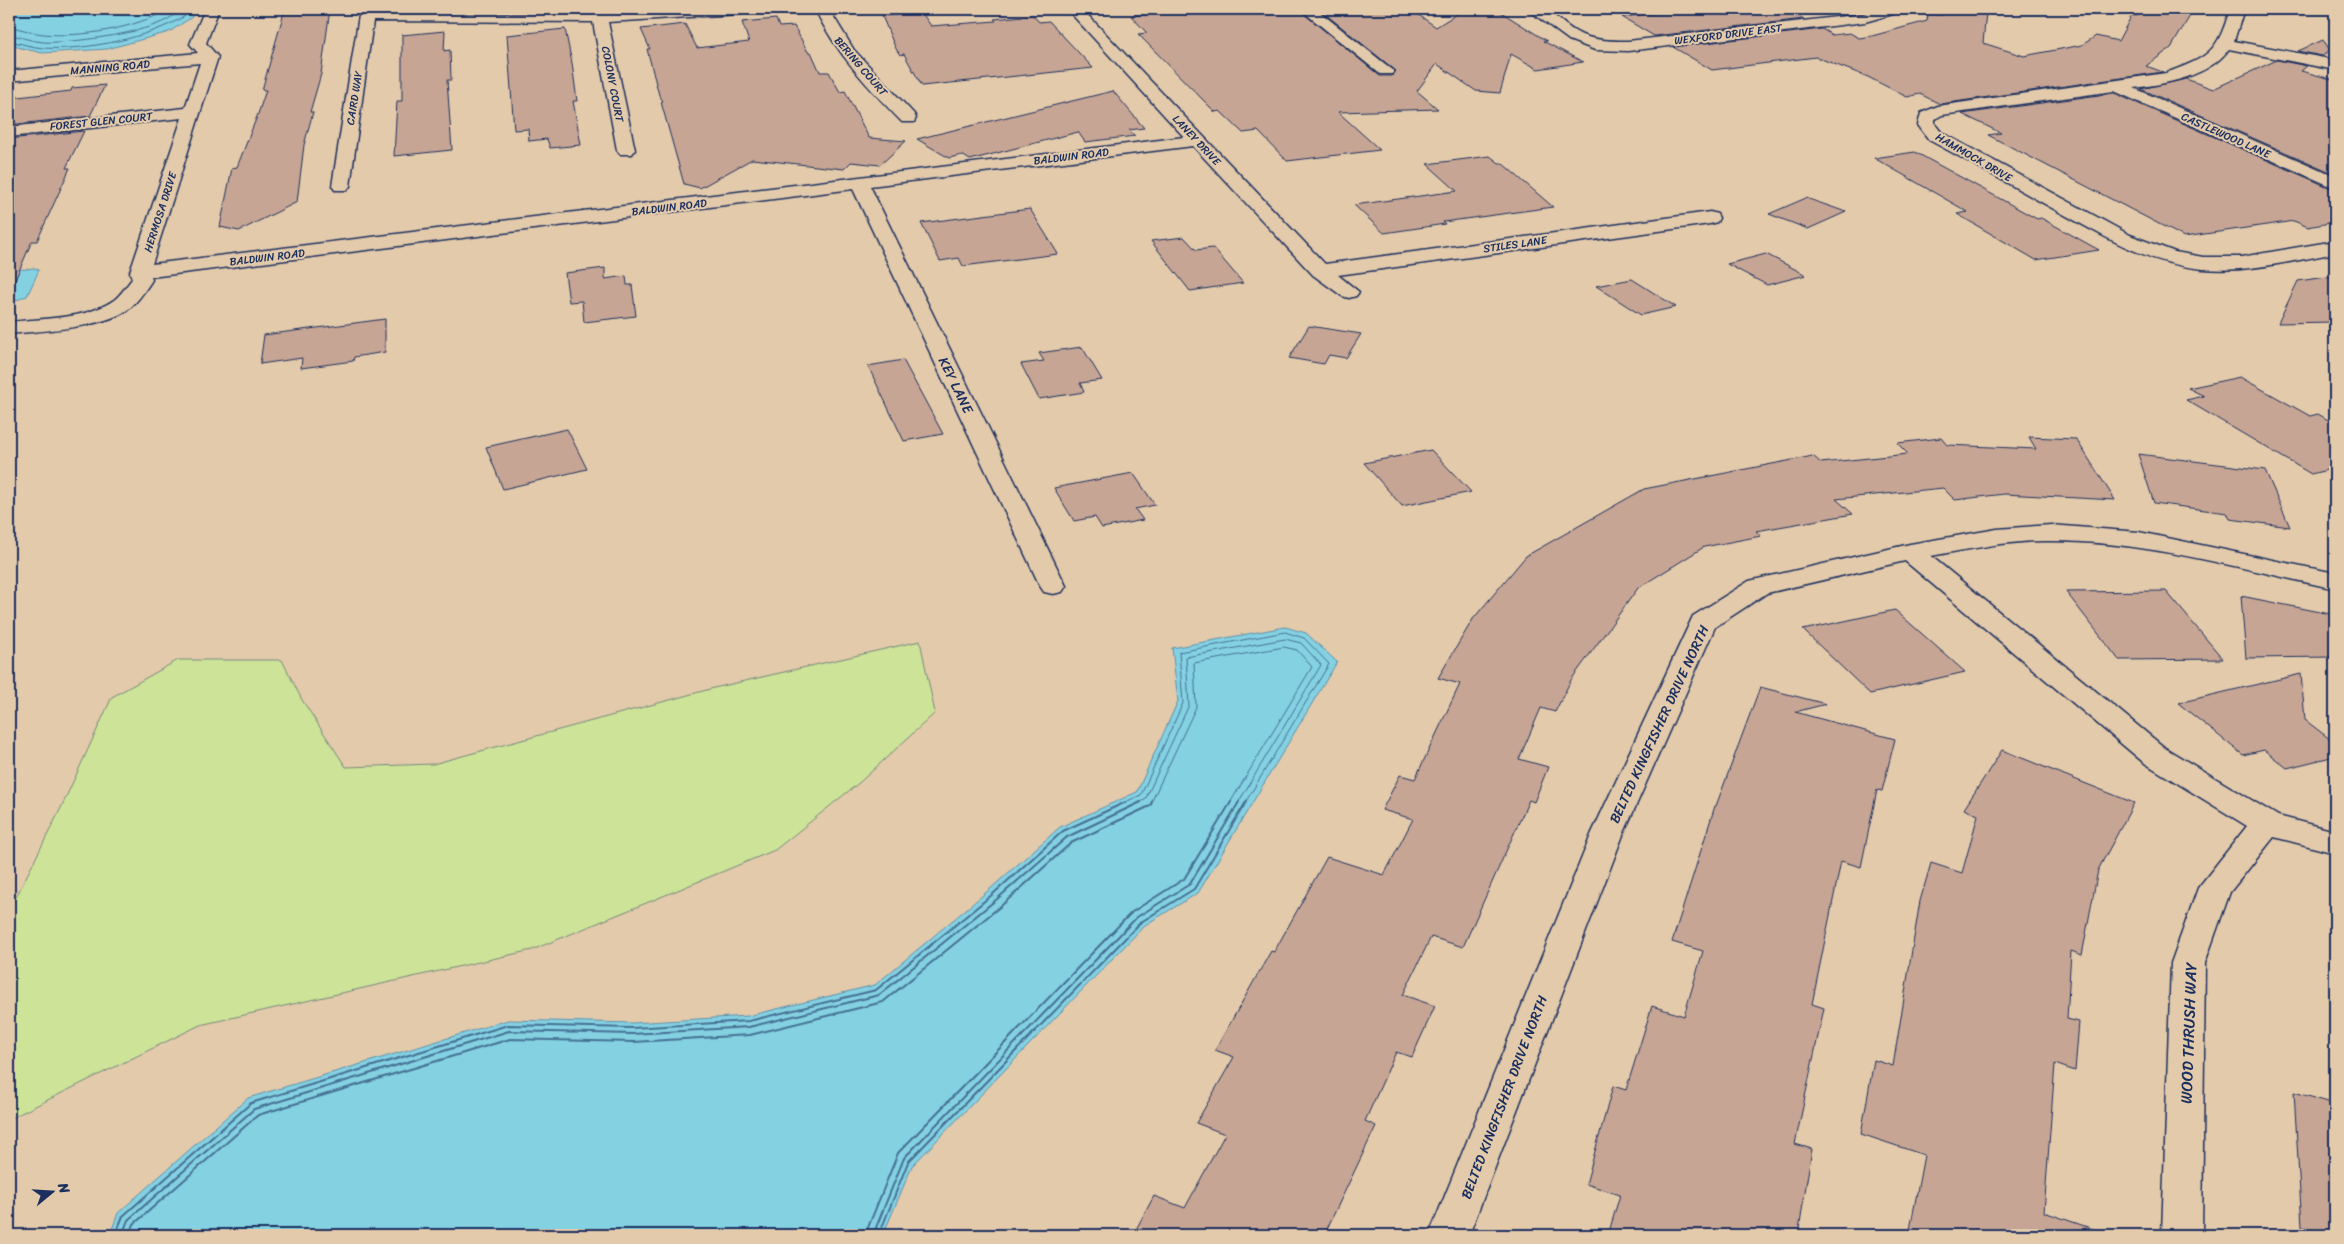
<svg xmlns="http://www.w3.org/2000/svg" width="2344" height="1244" font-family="Sriracha,sans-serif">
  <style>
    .green { fill: #cde398; stroke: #74897b }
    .water { fill: #84d1e2; stroke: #5a90ad }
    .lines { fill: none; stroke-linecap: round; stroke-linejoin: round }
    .shore-far1 { stroke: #457093; stroke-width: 1 }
    .shore { stroke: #457093; stroke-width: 2 }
    .building { fill: #c7a594; stroke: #1b2f5e }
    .minor-casing { stroke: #1b2f5e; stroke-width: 3 }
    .minor { fill: #e3caab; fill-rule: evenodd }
    .labels { text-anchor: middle; stroke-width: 4; stroke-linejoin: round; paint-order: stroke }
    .far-street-label { font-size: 11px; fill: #1b2f5e; stroke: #e3caab }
    .street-label { font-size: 14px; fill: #1b2f5e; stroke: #e3caab }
    .near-street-label { font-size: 16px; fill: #1b2f5e; stroke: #e3caab }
  </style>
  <rect width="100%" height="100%" fill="#e3caab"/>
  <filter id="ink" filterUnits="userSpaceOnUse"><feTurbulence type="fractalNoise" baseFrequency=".02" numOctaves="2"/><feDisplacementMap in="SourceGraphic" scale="10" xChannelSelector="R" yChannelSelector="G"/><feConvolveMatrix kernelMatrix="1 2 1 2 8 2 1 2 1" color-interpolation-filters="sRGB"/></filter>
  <g filter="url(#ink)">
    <path class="green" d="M920 641 935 713 860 782 775 850 532 950 200 1025 9 1119V911L61 808 112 697 178 660H282L302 700 346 767 433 764 714 688Z"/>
    <path class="water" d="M9 9H189L192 17 169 32 107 49 42 53 9 45Z
      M35 268 39 270 27 296 9 303V271Z
      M1285 627 1306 633 1337 662 1198 893 1145 925 912 1166 883 1235H110L118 1213 248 1098 508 1020 632 1023 748 1016 875 985 989 890 1060 827 1137 792 1178 701 1172 648Z"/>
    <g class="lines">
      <path class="shore-far1" d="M9 27C21 28 31 33 43 34 83 38 135 28 170 9
        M9 34C20 37 32 41 43 42 65 44 172 32 178 9
        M9 41C20 43 32 47 43 48 85 51 149 38 185 16L184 9
        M1123 803 1141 795 1183 703 1179 652 1285 632 1304 638 1329 664 1245 803
        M1138 803 1145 800 1189 705 1186 657 1285 639 1301 643 1321 665 1238 803
        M1151 803 1196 707 1194 663 1284 647 1297 650 1312 667 1230 803"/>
      <path class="shore" d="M115 1235 123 1216 251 1103 508 1025 632 1028 749 1021 876 990 993 894 1063 831 1126 802
        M122 1235 128 1220 254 1109 509 1031 632 1034 749 1027 879 995 997 899 1067 837 1141 802
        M130 1235 134 1224 258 1115 510 1039 633 1042 750 1035 883 1002 1002 905 1071 843 1150 806 1152 802
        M865 1235 898 1153 1132 912 1184 879 1231 802
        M873 1235 904 1158 1137 917 1190 884 1239 802
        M879 1235 908 1162 1141 922 1194 889 1246 802"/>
    </g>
    <path class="building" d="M285 9H330L321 74 310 112H313L304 145 297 202 239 231 220 227 232 168 237 167 258 114 266 90H262Z
      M1207 9H1298L1380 76H1392L1396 71 1319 9H1410L1436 27 1460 12 1496 9 1547 41H1543L1583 62 1538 69 1511 54 1500 93 1476 91 1437 64 1417 91 1438 109 1338 112 1380 150 1287 161 1258 131 1243 133 1220 111 1215 112 1138 34 1147 33 1131 16Z
      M1690 9H1787L1804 19 1654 36 1622 17Z
      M1943 9 1986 12 1983 43 2024 56 2082 45 2096 36 2118 41 2132 15 2137 16 2141 9H2194L2171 48 2146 66 2163 72 1940 104 1920 94 1907 97 1868 77 1816 57 1712 70 1673 47 1822 29 1832 35 1850 33 1859 38 1872 36 1927 21 1928 14 1942 15Z
      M922 13 931 26 996 21 994 19 1033 15 1039 22 1049 21 1093 68 922 86 904 54 900 55 895 47 882 16Z
      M776 19 779 27 794 26 808 52H811L820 72H829L840 92 845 91 869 138 906 141 880 165 851 162 844 169 752 159 700 188 684 184 661 102 663 101 659 95 647 49H650L641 29 685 24 697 48 749 42 742 22Z
      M565 29 572 63 577 101H573L581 145 550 148 547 139 529 141 528 129 514 130 507 35Z
      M445 31 444 51 450 50 451 80H447L452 150 394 156 397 101H402V35Z
      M2323 40 2330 50 2322 56 2298 51Z
      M2277 60 2307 66 2301 71 2335 80V174L2141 89 2186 79 2213 89Z
      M105 85 90 116 9 125V98L71 91 72 88Z
      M1113 91 1144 128 1129 130 1135 136 1085 142 1078 132 970 160 962 155 949 158 917 139Z
      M2114 93 2335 190V222L2308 227 2294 221 2184 237 1988 135 2001 133 1962 114Z
      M84 131 66 168H70L37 241H32L9 294V139Z
      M1915 152 2037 219 2041 218 2099 250 2036 260 1957 214 1968 212 1874 158Z
      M1490 156 1499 163H1502L1553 207 1443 222 1445 224 1384 233 1354 205 1457 191 1427 164Z
      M1806 198 1846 212 1808 229 1769 214Z
      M1030 209 1058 254 963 266 959 258 940 261 921 223Z
      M1184 237 1196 250 1213 248 1243 283 1190 291 1151 241Z
      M1766 254 1806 275 1767 285 1727 264Z
      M605 268V279L626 276 627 285H632L636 316 584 322 582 301 569 302 565 273Z
      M2335 276V322L2278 323 2298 281Z
      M1632 279 1676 307 1641 315 1596 286Z
      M385 319V352L354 357 353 361 301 368 302 358 260 364 264 335Z
      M1309 326 1361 334 1346 358 1329 355 1324 364 1289 358Z
      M1082 347 1102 380 1080 383 1084 392 1039 399 1021 364 1044 361 1039 353Z
      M903 360 943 434 904 441 868 366Z
      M2240 377 2310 416 2318 414 2335 424V468L2311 474 2186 400 2204 396 2188 388Z
      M567 429 587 469 503 489 486 447Z
      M2029 437 2076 439 2115 500 2004 494 1955 500 1943 488 1836 499 1853 514 1756 531 1761 536 1704 547 1638 588 1571 680 1555 712 1541 708 1519 759 1548 767 1534 802 1529 800 1463 947 1431 937 1403 995 1435 1006 1412 1057 1396 1052 1365 1121 1376 1126 1324 1235H1133L1154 1196 1185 1208 1225 1134 1196 1123 1234 1057 1215 1050 1271 951 1274 952 1327 857 1384 875 1413 819 1382 810 1400 775 1415 779 1460 684 1438 678 1473 619 1526 556 1644 489 1813 456 1821 463 1908 454 1897 443 1941 438 1947 445 2036 449Z
      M1431 450 1471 492 1402 506 1364 463Z
      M2138 454 2265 470 2290 527 2230 519 2227 513 2154 503Z
      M1133 473 1155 505 1135 509 1143 520 1102 528 1095 517 1074 521 1054 488Z
      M2166 591 2223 659 2119 660 2066 592Z
      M2241 596 2335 615V657L2246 658Z
      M1895 610 1965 672 1870 694 1803 630Z
      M2301 674 2305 720 2335 743V756L2287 768 2264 750 2243 755 2178 703Z
      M1760 687 1826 704 1795 712 1895 739 1882 791 1877 790 1861 867 1841 861 1812 1004 1824 1008 1795 1144 1812 1149 1798 1235H1608L1620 1195 1586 1184 1613 1086 1626 1090 1652 1006 1684 1016 1703 951 1672 942 1715 806H1716Z
      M2002 750 2134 803 2098 870 2082 955 2071 951 2067 1019 2079 1022 2075 1071 2055 1064 2044 1212 2099 1231 2098 1235H1909L1924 1155 1861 1134 1874 1060 1893 1066 1920 901 1931 863 1962 873 1978 815 1964 809Z
      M2294 1092 2335 1104V1235H2325L2302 1227Z"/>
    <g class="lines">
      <g class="minor-casing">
        <path id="minor" d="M205 9H219L206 43 218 57 152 264 1184 137 1067 9H1082L1325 264 1710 212 1717 214 1719 218 1717 222 1710 224 1338 275 1359 292 1356 296 1349 298 1342 296 1313 275 1193 146 870 186 1066 586 1062 592 1053 594 1044 592 1040 586 853 189 151 277 152 280C146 289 139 300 130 308 106 328 40 331 9 334V322C42 318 86 320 114 300 121 295 126 286 132 279L130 272 182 118 9 137V127L185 108 200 63 9 81V71L198 53 190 44Z
          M360 9H374V13L600 14 684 9H762L755 13 608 22 635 150 632 154H620L617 150 593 22 373 21 350 186 347 190H335L332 186Z
          M815 9H829L854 50 914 114 916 118 914 122H902C868 87 836 53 815 9Z
          M1300 9H1316L1394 71 1392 74H1380Z
          M1527 9C1555 7 1559 25 1582 35 1597 41 1612 41 1628 41L1863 14 1880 9H1894L1895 11 1893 14 1865 22 1628 51 1595 50 1569 40Z
          M2230 9H2244L2234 41 2335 60V70L2229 49C2209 77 2165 84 2134 88L2335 176V188L2114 91 1942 115 1935 119V124L1941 132 2130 235 2175 252 2203 257H2241L2335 241V253C2292 261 2247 273 2203 269 2147 264 2100 234 2052 208 2011 185 1970 162 1929 140L1918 125 1921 113 1938 106 2166 73C2209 57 2217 53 2230 9Z
          M2051 525 2139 532 2335 573V589C2242 569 2147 541 2051 541 2011 540 1971 549 1931 556L2165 748 2278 816 2335 831V853L2274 837 2230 892 2205 963 2202 1235H2162L2171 963 2198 888 2247 826 2143 762 1905 561 1767 593 1715 627 1623 835 1469 1235H1429L1591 835 1693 616 1749 581 1910 544 1997 529Z"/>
      </g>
      <use href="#minor" class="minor"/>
    </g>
  </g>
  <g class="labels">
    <g class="far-street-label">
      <text transform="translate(1728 34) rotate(-7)" y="4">WEXFORD DRIVE EAST</text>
      <text transform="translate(861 66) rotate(49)" y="4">BERING COURT</text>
      <text transform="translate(110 67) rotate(-5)" y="4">MANNING ROAD</text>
      <text transform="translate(613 84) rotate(79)" y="4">COLONY COURT</text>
      <text transform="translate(354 98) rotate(-81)" y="4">CAIRD WAY</text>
      <text transform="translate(101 121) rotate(-6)" y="4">FOREST GLEN COURT</text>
      <text transform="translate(2226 135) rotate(24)" y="4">CASTLEWOOD LANE</text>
      <text transform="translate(1197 140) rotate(47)" y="4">LANEY DRIVE</text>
      <text transform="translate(1071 156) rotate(-7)" y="4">BALDWIN ROAD</text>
      <text transform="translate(1974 157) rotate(30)" y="4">HAMMOCK DRIVE</text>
      <text transform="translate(669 207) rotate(-7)" y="4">BALDWIN ROAD</text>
      <text transform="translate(160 212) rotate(-72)" y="4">HERMOSA DRIVE</text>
      <text transform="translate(1515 244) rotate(-8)" y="4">STILES LANE</text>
      <text transform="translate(267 257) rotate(-7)" y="4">BALDWIN ROAD</text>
    </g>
    <g class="street-label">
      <text transform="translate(956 385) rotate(64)" y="5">KEY LANE</text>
      <text transform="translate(1659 724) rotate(-65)" y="5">BELTED KINGFISHER DRIVE NORTH</text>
      <text transform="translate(1504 1097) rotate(-69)" y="5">BELTED KINGFISHER DRIVE NORTH</text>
    </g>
    <g class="near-street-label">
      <text transform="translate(2188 1033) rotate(-88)" y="6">WOOD THRUSH WAY</text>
    </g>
  </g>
  <rect width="2344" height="1244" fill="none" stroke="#e3caab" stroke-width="30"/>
  <rect x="15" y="15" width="2314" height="1214" fill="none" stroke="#1b2f5e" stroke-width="2" filter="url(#ink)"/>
  <g transform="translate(52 1192) rotate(72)" stroke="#e3caab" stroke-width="4" paint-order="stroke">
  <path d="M0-4L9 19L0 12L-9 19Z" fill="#1b2f5e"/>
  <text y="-8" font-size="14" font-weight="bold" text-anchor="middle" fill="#1b2f5e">N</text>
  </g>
</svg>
